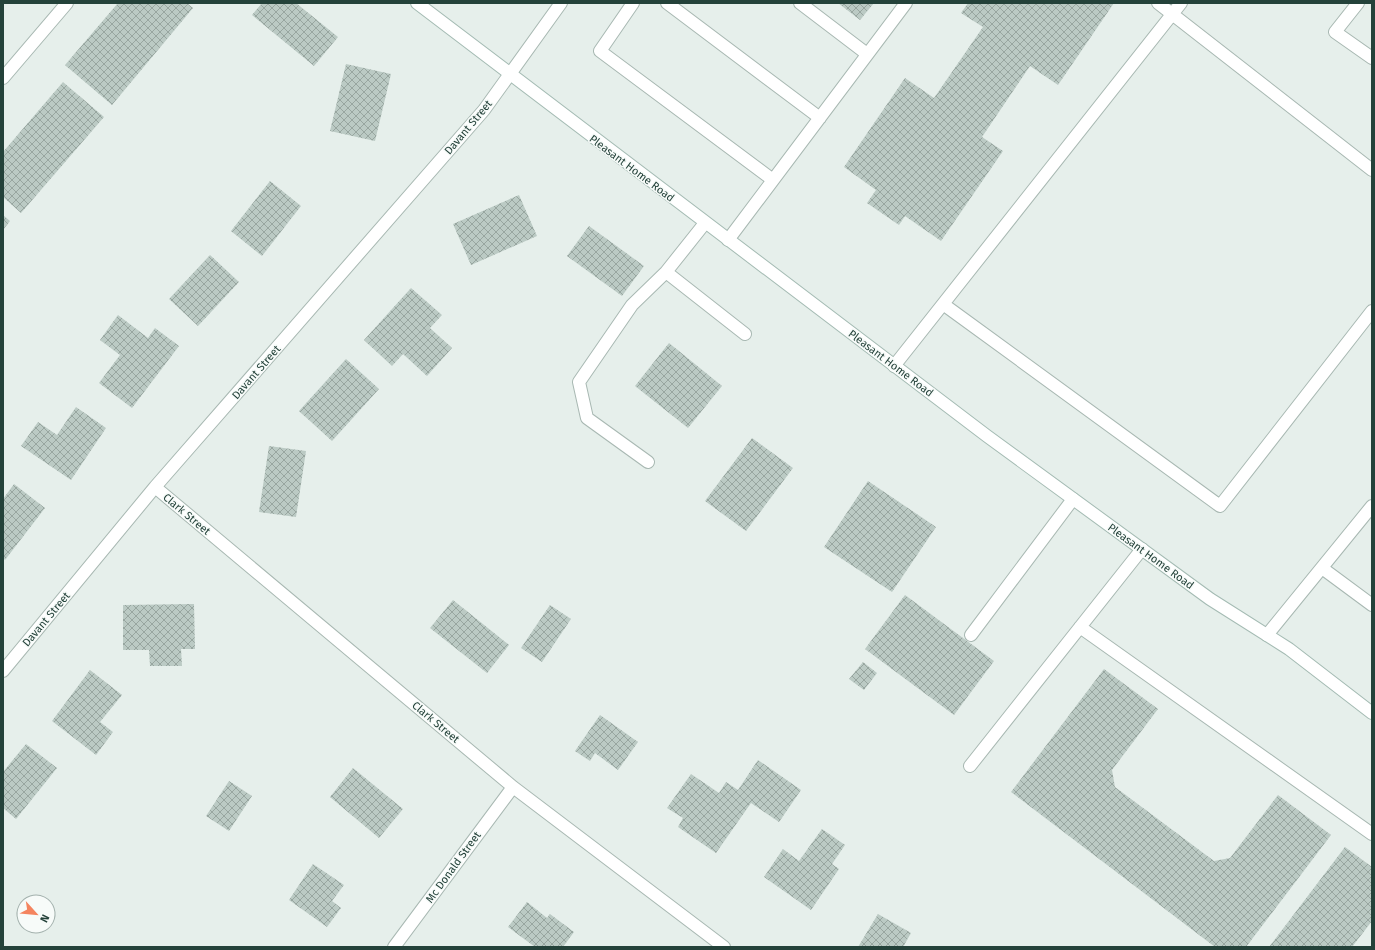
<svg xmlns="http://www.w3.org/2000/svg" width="1375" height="950" font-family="'Fira Sans',sans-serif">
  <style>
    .building { fill: url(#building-cross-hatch) }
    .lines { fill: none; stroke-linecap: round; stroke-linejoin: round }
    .service-casing { stroke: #a8b8b2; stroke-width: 14 }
    .minor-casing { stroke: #a8b8b2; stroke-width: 14 }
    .secondary-casing { stroke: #a4bbb3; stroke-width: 14 }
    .service { stroke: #fff; stroke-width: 12 }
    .minor { stroke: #fff; stroke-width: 12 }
    .secondary { stroke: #fff; stroke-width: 12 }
    .labels { text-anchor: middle; stroke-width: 3; stroke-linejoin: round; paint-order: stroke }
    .street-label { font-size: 11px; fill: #24423a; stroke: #f7fbf9 }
  </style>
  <defs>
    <pattern id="building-cross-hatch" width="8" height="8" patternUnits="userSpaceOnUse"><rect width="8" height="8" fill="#bbcac4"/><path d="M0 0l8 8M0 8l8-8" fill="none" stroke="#98a6a0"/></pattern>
  </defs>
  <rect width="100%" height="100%" fill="#e6efeb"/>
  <path class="building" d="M118 3H187L193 8 112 105 65 65Z
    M262 3H296L338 37 314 66 252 15Z
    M838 3H874L860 20Z
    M968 3H1114L1058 85 1030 66 982 137 1003 151 941 241 905 216 899 225 867 203 876 190 844 167 905 78 934 98 983 27 961 13Z
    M346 64 391 74 375 141 330 131Z
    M63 82 104 117 21 213 3 197V152Z
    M270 181 301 206 262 256 231 231Z
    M519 195 537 236 471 265 453 224Z
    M3 215 10 221 3 230Z
    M589 226 644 266 622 296 567 256Z
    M210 255 239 282 198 326 169 299Z
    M411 288 442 315 430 328 452 348 427 376 403 354 392 366 364 340Z
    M118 315 148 338 155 328 179 346 132 408 99 383 120 355 100 340Z
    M669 343 722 386 688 428 635 386Z
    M346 359 379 389 332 441 299 411Z
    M76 407 106 428 71 480 21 446 38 422 57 435Z
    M752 438 793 468 746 531 705 501Z
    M269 446 306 451 296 517 259 512Z
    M868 481 936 527 892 592 824 547Z
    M14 484 45 508 5 560 3 558V499Z
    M905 595 994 661 954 715 865 649Z
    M453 600 509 645 487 673 430 628Z
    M194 604 195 649H181L182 666H150L149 650H123V605Z
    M550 605 571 619 542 662 521 648Z
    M863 662 877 673 864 690 849 679Z
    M1104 669 1158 709 1112 770 1115 787 1214 861 1230 858 1278 795 1331 835 1246 947H1215L1011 792Z
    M90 670 122 695 100 722 113 732 96 755 52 721Z
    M600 715 638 742 618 770 595 753 590 761 575 751Z
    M26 744 57 768 16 819 3 808V772Z
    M758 760 801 790 779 822 751 803 716 853 678 827 683 818 667 808 691 774 719 793 726 782 738 790Z
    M353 768 403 809 379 838 330 797Z
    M229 781 252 796 229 831 206 816Z
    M822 829 845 845 832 864 839 869 811 910 764 877 783 849 799 861Z
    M1345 847 1372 867V921L1352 947H1269Z
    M313 864 344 885 332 901 341 908 327 927 289 900Z
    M527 902 547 918 550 914 574 932 563 947H535L508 927Z
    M878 914 911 933 903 947H858Z"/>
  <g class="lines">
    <g class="service-casing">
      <path id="service" d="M633 3 600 51 773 180
        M667 3 820 118
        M800 3 867 54
        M1158 3 1372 170
        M1358 3 1335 32 1372 58
        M705 223 666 272 745 334
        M728 240 906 3
        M943 304 1220 506 1372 311
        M894 366 1181 3
        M648 462 587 418 579 382 632 305 666 272
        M1322 568 1372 605
        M1080 627 1372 834
        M971 635 1073 499
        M1267 635 1372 506
        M970 766 1142 549"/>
    </g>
    <g class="minor-casing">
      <path id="minor" d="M3 78 67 3
        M155 487 513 787 724 947
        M3 671 155 487 484 110 561 3
        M394 947 513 787"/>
    </g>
    <g class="secondary-casing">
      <path id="secondary" d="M417 3 987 436 1210 599 1289 649 1372 713"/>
    </g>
    <use href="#service" class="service"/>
    <use href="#minor" class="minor"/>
    <use href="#secondary" class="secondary"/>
  </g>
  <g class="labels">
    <g class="street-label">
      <text transform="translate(468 127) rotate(-50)" y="4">Davant Street</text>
      <text transform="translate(632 168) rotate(37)" y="4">Pleasant Home Road</text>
      <text transform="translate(891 363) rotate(37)" y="4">Pleasant Home Road</text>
      <text transform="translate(256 372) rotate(-49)" y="4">Davant Street</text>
      <text transform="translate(187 514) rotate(40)" y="4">Clark Street</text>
      <text transform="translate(1151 556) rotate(36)" y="4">Pleasant Home Road</text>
      <text transform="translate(46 619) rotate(-50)" y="4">Davant Street</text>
      <text transform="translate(436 722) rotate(40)" y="4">Clark Street</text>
      <text transform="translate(453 867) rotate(-54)" y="4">Mc Donald Street</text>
    </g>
  </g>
  <rect width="1375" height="950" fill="none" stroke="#24423a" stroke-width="8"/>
  <g transform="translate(36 914) rotate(117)"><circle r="19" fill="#f7fbf9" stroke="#a3b1ad"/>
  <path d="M0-3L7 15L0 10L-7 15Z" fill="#f4845f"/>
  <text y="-6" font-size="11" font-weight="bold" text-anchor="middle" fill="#24423a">N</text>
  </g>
</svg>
